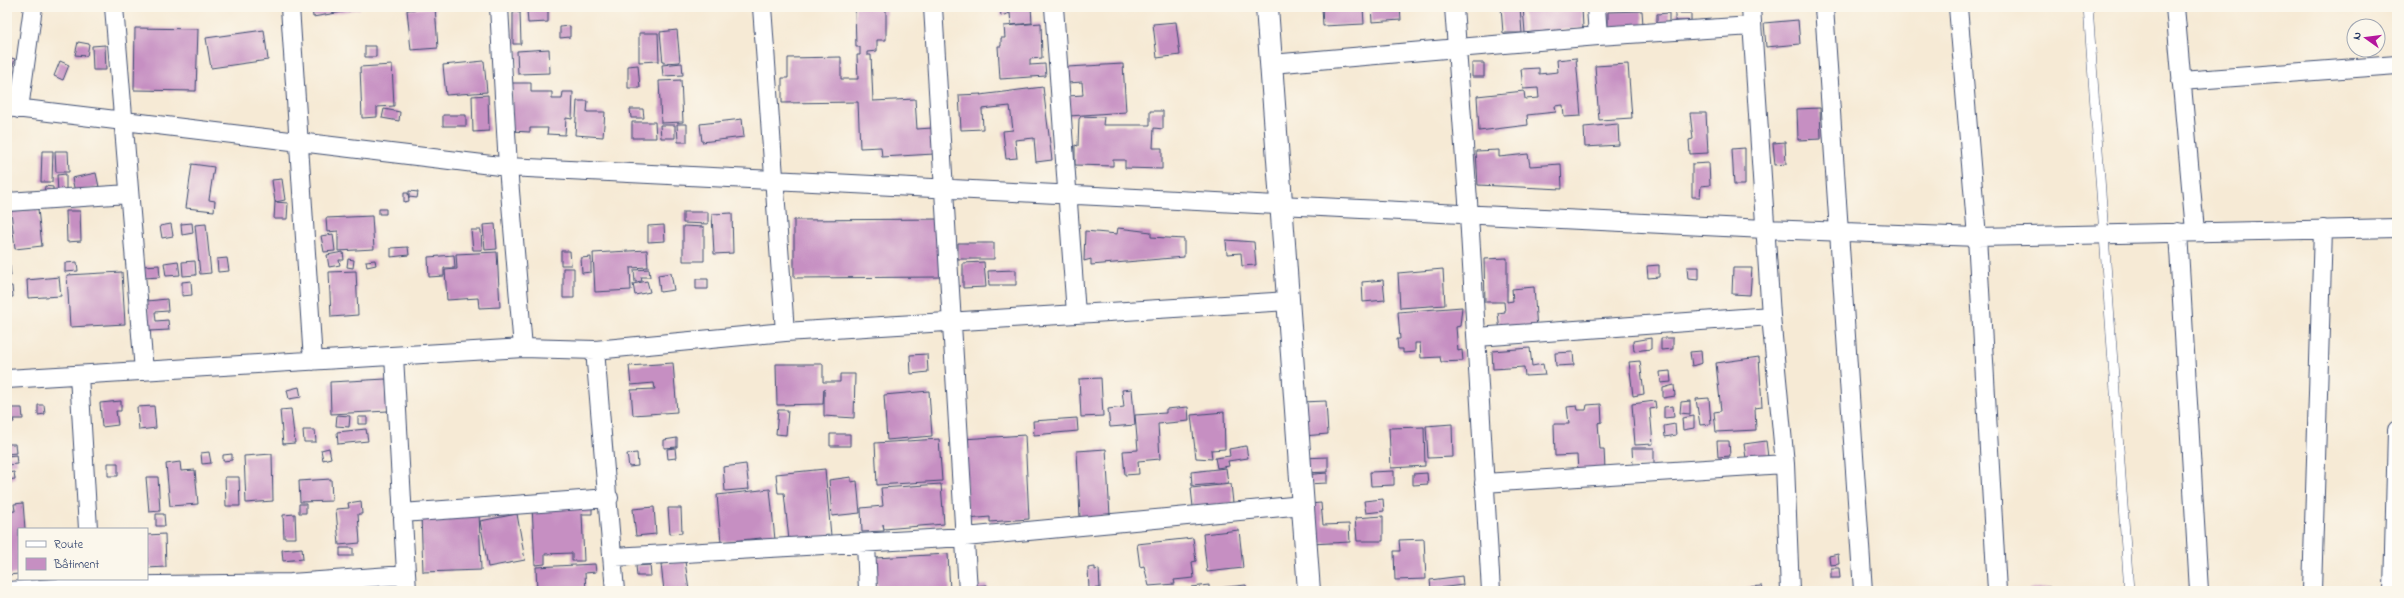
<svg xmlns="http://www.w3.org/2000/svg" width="2404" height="598" font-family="'Indie Flower',sans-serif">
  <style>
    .building { fill: #c68fc2 }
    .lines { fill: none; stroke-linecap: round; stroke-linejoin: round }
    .service-casing { stroke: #3c4b70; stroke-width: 10 }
    .minor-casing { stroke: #3c4b70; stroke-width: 20 }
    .tertiary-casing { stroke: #3c4b70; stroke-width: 24 }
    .service { stroke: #fff; stroke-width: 9 }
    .minor { stroke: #fff; stroke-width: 18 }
    .tertiary { stroke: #fff; stroke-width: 22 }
  </style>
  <rect width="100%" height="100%" fill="#fbf7ec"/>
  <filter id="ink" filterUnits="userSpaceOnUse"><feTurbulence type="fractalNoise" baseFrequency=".025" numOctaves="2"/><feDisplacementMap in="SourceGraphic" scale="8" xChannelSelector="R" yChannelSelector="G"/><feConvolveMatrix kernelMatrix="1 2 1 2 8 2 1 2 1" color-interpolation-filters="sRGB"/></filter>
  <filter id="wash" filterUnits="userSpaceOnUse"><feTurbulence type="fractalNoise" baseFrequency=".012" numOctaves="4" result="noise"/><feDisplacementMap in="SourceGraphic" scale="16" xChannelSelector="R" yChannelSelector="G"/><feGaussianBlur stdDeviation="0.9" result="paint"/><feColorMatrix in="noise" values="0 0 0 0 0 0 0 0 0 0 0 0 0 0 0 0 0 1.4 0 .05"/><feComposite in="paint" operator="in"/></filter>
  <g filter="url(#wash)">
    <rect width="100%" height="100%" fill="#f6ead5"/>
    <g id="blocks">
      <path class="building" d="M312 7H359L360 9 313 17Z
        M435 7 438 48 411 50 407 10Z
        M776 7H792L793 8 776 9Z
        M855 7H886V40H877V51L867 52V55H871L873 101 915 99 917 129 932 128 934 154 882 157 881 147 860 148 858 102 782 103V78H788V58L841 57V79H858L857 55H860V47H856Z
        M1000 7H1031L1032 23 1011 25 1010 13 1001 16Z
        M1322 7H1363L1364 24 1323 26Z
        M1371 7H1400L1401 20 1372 22Z
        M1501 7H1520L1522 33H1503Z
        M1523 7H1582L1583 28 1525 33Z
        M548 9V22L528 23 527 10Z
        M1642 11 1643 25 1608 27V12Z
        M520 12 521 44H513V13Z
        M1669 13V22L1657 23V14Z
        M1675 13H1691V21H1675Z
        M1798 20 1800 44 1766 47 1764 23Z
        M1176 22 1180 55 1157 58 1153 24Z
        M1041 23 1042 58 1030 59V65L1045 64 1046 76 1000 79 998 46H1001V38H1005L1004 26Z
        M570 26V37L560 38V27Z
        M135 28 198 29 196 91 134 90Z
        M264 30 268 60 211 68 206 38Z
        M677 30 680 62 663 63 660 32Z
        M639 33H658L659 61 639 62Z
        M78 42 89 44 87 56 75 55Z
        M105 45 106 70H93L92 46Z
        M365 46H376V57H365Z
        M549 49 550 73 518 74 517 51Z
        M7 57 15 59 11 72 7 70Z
        M1576 58 1581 116 1564 117 1563 105 1555 106 1556 112 1527 115 1528 125 1479 131 1477 96 1524 91 1525 99 1539 98 1538 88 1523 89 1521 69 1539 68V74L1558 72 1557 60Z
        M60 61 69 65 63 80 54 76Z
        M484 61 487 92 446 95 443 65Z
        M682 63 683 75 663 76 662 65Z
        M1472 63H1484V77H1472Z
        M1123 64 1126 112 1069 116 1068 96 1083 95 1082 82 1068 83 1067 67Z
        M1628 64 1632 118 1599 120 1595 66Z
        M392 65 394 106 377 107V117L362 118 360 67Z
        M638 65 640 88H628V66Z
        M681 80 683 122 661 123 659 81Z
        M512 83H531V92H552V99H562L563 92H573L572 119 566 118 565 135 547 134 548 128H530V132L511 131Z
        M1043 87 1052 160 1036 162 1034 138 1015 140 1017 158 1006 159 1003 131 1013 130 1010 106 982 109 983 129 961 130 959 95 981 94 980 95Z
        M488 95 489 131 473 132 472 96Z
        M577 101H588L587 112H605L603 137 575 135Z
        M1820 108 1821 139 1798 140 1797 109Z
        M384 109 400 112 399 121 382 118Z
        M630 109H643L644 118H631Z
        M1150 111H1163V129L1154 128 1153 148H1162V169L1125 168V160H1113V166L1075 165V145L1078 146 1079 119 1081 116 1104 117 1103 125H1150Z
        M1690 113H1706L1708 153 1690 154 1689 140 1693 139Z
        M443 115H466V126H443Z
        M742 119 744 137 702 142 700 124Z
        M632 122H655L656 138H632Z
        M677 124H687V142H678Z
        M1618 124 1619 145 1585 147 1584 127Z
        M660 125H675V138H661Z
        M1785 142 1786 164 1775 165 1773 143Z
        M1745 148V185H1734L1732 149Z
        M1499 150V157L1528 154 1530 166 1561 164 1562 189 1478 185 1476 151Z
        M42 151H53L52 182H41Z
        M55 151H68L69 172H56Z
        M1709 163 1710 185 1701 186 1700 197H1692V164Z
        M192 164 214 167 209 200 215 201 214 211 186 208Z
        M96 173 99 187 75 192 72 178Z
        M66 174V192L58 193 57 175Z
        M282 179 285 200 275 202 272 180Z
        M45 186 53 187V194H44Z
        M409 191 418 192 417 198 409 197Z
        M404 193H408L409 201 404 202Z
        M275 202 288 203 287 219H274Z
        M38 209 42 246 15 249 11 211Z
        M379 209H386V214H379Z
        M66 211H80L81 241 67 242Z
        M683 212H708V224L683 223Z
        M7 213 12 235 7 236Z
        M732 213 733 253 714 254 712 214Z
        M372 216 374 249 338 251V231L327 232 326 218Z
        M945 219V277L794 278V220Z
        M192 223 193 233 182 235 181 224Z
        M171 224 173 236 162 238 160 226Z
        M206 224 211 273 200 274 195 225Z
        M495 224 497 249 485 250 483 225Z
        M664 225 665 241 648 242V226Z
        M683 226 704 227V261H683Z
        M1118 228 1151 232V237L1184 239V257L1091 265V259L1084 261 1085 231 1117 234Z
        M471 230H481L482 250H473Z
        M333 234 335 251 324 252 321 236Z
        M1226 240 1254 242 1256 265 1242 266 1241 253 1227 254Z
        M958 243H994V259H958Z
        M408 247 409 255 391 257V248Z
        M647 250 648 267 630 268 631 290 595 292 593 253Z
        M561 251H570L571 265H561Z
        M343 252 344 260H339L340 265 329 267 327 255Z
        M497 252 500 307 479 308 478 298 447 300 445 270 457 269 456 254Z
        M454 255 455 268H444V276L429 277 428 257Z
        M591 257V272L582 273 581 258Z
        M227 258 229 271 218 272 217 259Z
        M1507 258V302L1513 301 1512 289 1534 287 1537 330 1500 333 1498 313 1505 312 1504 302H1485L1484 259Z
        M348 259 354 260 353 268 347 267Z
        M375 260 376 265 367 267 366 261Z
        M178 261 180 275 166 276 164 263Z
        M195 261 196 275 183 276 182 262Z
        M77 262 78 271 65 272V263Z
        M984 262 986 287 963 288V263Z
        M159 265 160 277 144 278 143 266Z
        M1659 265V277L1648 278 1647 266Z
        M7 266H10L11 276H7Z
        M1687 267H1699V280L1688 279Z
        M563 268H574V298H563Z
        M1733 268H1752L1750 295 1732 294Z
        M649 269 650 277H641L642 281 635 282 634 270Z
        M1443 269 1445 305 1400 308 1398 273Z
        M1016 270V285H989L988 271Z
        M356 271 358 315 331 317 329 272Z
        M122 272 125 324 70 327 67 275Z
        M671 273 674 290 660 292 658 275Z
        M59 277 61 296 28 298 27 280Z
        M696 279H708V289H696Z
        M1383 280 1385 300 1363 302 1362 282Z
        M191 281 192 295 182 296V282Z
        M647 281 650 292 635 295 633 284Z
        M7 286H12L13 297H7Z
        M167 299 168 311 155 312 156 321 168 320 169 330 149 331 147 301Z
        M1462 307 1460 326 1456 327 1458 351 1462 350 1463 361 1441 362 1440 357 1421 358 1420 343H1415V352L1403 353V349H1398L1397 339H1400L1398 312Z
        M1651 338V349L1634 351 1633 341Z
        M1661 338H1673V349L1661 350Z
        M1530 348 1532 366 1543 364 1545 375 1525 376 1524 367 1493 369 1492 351Z
        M1701 351 1702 363 1692 366 1690 352Z
        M1573 352 1574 365 1556 366 1555 353Z
        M927 354 928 372 911 374 910 355Z
        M1759 357 1762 407 1755 408 1756 430 1716 432 1714 412 1721 411 1716 363Z
        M1640 361 1644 394 1633 396 1629 362Z
        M673 363 677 412 633 415 631 390 655 389 654 383 631 385 629 366Z
        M776 364H823V382H840V374H855L854 418 824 416V389L823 404 777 405Z
        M1670 371 1671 382 1661 383 1660 372Z
        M1101 378 1103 416 1081 417 1079 379Z
        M386 379 388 411 331 414 330 382Z
        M1674 385 1675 396 1663 398V388Z
        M299 387 301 397 289 399 287 390Z
        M1132 389 1135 425 1110 427 1108 409 1124 407 1122 390Z
        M929 391 932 436 887 440 884 395Z
        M1709 398 1711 424 1700 425 1696 399Z
        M121 401V411H116L118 425 102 427 100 403Z
        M1326 401 1328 434 1303 436 1302 402Z
        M1655 401 1656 408 1650 409 1653 444 1635 445 1632 404Z
        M1690 401V414L1680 413 1681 402Z
        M1601 404 1602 422 1598 423 1600 449H1604L1605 470 1578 471 1577 455 1555 456 1554 424H1569L1567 407 1577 406 1578 410H1586L1587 405Z
        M38 405H44L45 414 38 415Z
        M154 406 156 428 139 430 137 407Z
        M1673 406 1674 417 1664 418V407Z
        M1188 407 1189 421 1158 424 1160 459 1138 461 1139 474 1125 475 1123 451 1138 450 1135 415 1166 413V409Z
        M7 408H22L23 419H13L14 422 7 423Z
        M291 409 295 443 283 444 280 410Z
        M778 410H788L786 435 776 434Z
        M1224 412 1225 449 1211 450 1212 459 1196 458 1191 415Z
        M337 415 350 416 349 427 336 426Z
        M1694 416V428L1683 430 1682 418Z
        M358 417H367V424H358Z
        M1077 418 1078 431 1034 435 1033 421Z
        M1452 424 1453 457 1428 458 1426 426Z
        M1675 424 1676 435 1665 437 1664 426Z
        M1424 427 1425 466 1391 468 1389 428Z
        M366 429 368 441 338 444 337 432Z
        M303 430H315L316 442H304Z
        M830 434H850V446H830Z
        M1025 435 1029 519 990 522V517L968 519 963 439Z
        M677 438V447L664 448V440Z
        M939 439 942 481 877 485 875 443Z
        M1717 441H1729L1730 456 1718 457Z
        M1766 441 1768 457 1746 458 1744 444Z
        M7 444H15L16 453 7 454Z
        M1246 446 1248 458 1228 461 1229 466 1217 468 1215 458 1230 456 1229 449Z
        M329 448 331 458 323 460 321 450Z
        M675 448 676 458 668 459 667 449Z
        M1632 448H1654V466H1633Z
        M1106 449 1110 516 1080 518 1077 451Z
        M209 452 211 463 202 464 201 453Z
        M637 453 638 466 629 467 627 454Z
        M232 454V460L223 461V455Z
        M272 454 273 501 246 503 244 456Z
        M16 455 17 464 7 465V456Z
        M1328 457V472L1303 473 1302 458Z
        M180 462 181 471 195 470 198 504 170 506 166 464Z
        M108 463H118V476H108Z
        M746 464 749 489 725 491 723 467Z
        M1226 468 1228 483 1192 486 1191 472Z
        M825 469 831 536 789 540 784 493H778L776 474Z
        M1394 471V485L1371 486 1370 472Z
        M14 472 15 479 7 480V473Z
        M1327 473V483L1305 484 1304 475Z
        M1427 473 1428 484 1413 485V474Z
        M146 477H158L160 511 149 512Z
        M225 477H239L240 506H226Z
        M851 477V482L857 481 860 513 832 516 829 480Z
        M331 479 332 501 300 502 299 481Z
        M941 484 944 524 884 529 883 524 884 531 862 532 861 508 883 506 881 488Z
        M1231 484 1233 503 1193 507 1191 488Z
        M770 489 775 540 762 542 761 538 721 542 717 495Z
        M1383 499 1384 511 1366 513 1364 501Z
        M361 501 362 514H358L360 543 339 545 336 509 349 508 348 503Z
        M23 503 25 529H19V574L7 575V512L15 511 14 504Z
        M592 503V514H582L584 561H572V553L545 554V564L535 565 532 506Z
        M1321 503 1323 525 1349 524 1350 542 1311 544 1309 504Z
        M299 504H306V513H299Z
        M654 507 656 534 636 536 633 509Z
        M668 508H681L682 533 670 534Z
        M479 512 481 570 423 572 421 514Z
        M156 514H164L165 526H156Z
        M295 514 296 538H284L283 515Z
        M517 514 525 560 488 567 480 521Z
        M1383 516V541H1357L1355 518Z
        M1239 530 1243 568 1207 572 1203 534Z
        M165 534 166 567 147 568V535Z
        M1193 538 1196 561 1192 562 1194 578 1174 580 1175 584 1149 586 1144 566 1140 567 1137 544Z
        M1424 539 1426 579 1395 580 1394 551H1400L1399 540Z
        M302 548 303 559 283 561 282 550Z
        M340 548H353V556H340Z
        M948 554 950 591H877L875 558Z
        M1838 554 1839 564 1830 565 1829 556Z
        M685 561 689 591H664L661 564Z
        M595 564 596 572 585 573 586 591H537L536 567Z
        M650 565 651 576H637L636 566Z
        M1095 567V570L1099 569 1100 588 1089 589 1088 568Z
        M1831 568H1839L1840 578H1831Z
        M1462 576 1463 585 1431 589 1430 580Z
        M987 585 988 591H975V586Z
        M1209 585V589L1246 585 1247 591H1193L1192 587Z
        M1762 586 1763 591H1747V587Z
        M2050 587V591H2029V589Z"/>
    </g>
  </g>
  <g filter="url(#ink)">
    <use href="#blocks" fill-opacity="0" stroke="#3c4b70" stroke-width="1"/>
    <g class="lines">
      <g class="service-casing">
        <path id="service" d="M2088 7 2129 591"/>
      </g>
      <g class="minor-casing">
        <path id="minor" d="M114 7 144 371
          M290 7 313 361
          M499 7 508 167 523 348
          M762 7 785 332
          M933 7 968 591
          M1054 7 1076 314
          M1454 7 1469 215 1491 591
          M1596 7 1598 36
          M1751 7 1771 316 1785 464 1790 591
          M1824 7 1863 591
          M1958 7 1977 237 1997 591
          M2175 7 2195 231
          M1271 64 1598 36 1752 26
          M2181 81 2397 65
          M7 107 508 167 1765 229 1977 237 2397 228
          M19 109 33 7
          M7 202 129 194
          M2178 232 2199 591
          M1477 337 1771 316
          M595 350 615 591
          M394 356 407 591
          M79 375 88 529
          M7 379 523 348 595 350 785 332 1288 301
          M1484 483 1785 464
          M402 513 609 498
          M866 543 868 591
          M614 557 965 537 1303 505
          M7 591 91 586 291 583 405 575
          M2312 591 2323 229
          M2393 591 2397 430"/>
      </g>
      <g class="tertiary-casing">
        <path id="tertiary" d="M1267 7 1309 591"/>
      </g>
      <use href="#service" class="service"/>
      <use href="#minor" class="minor"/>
      <use href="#tertiary" class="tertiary"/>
    </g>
  </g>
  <rect width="2404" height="598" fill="none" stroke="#fbf7ec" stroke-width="24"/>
  <rect x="18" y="528" width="130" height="52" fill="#fbf7ec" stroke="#a1a7b3"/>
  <rect x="26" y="541" width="20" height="6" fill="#ffffff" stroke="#a1a7b3"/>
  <text x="54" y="548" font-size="12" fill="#1b2f5e">Route</text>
  <rect x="26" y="558" width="20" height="12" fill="#c68fc2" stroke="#a1a7b3"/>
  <text x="54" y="568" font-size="12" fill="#1b2f5e">Bâtiment</text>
  <g transform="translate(2366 38) rotate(284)"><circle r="19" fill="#fbf7ec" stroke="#a1a7b3"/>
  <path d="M0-3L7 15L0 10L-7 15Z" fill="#b5179e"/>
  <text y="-6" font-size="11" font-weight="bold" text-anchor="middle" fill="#1b2f5e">N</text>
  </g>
</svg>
